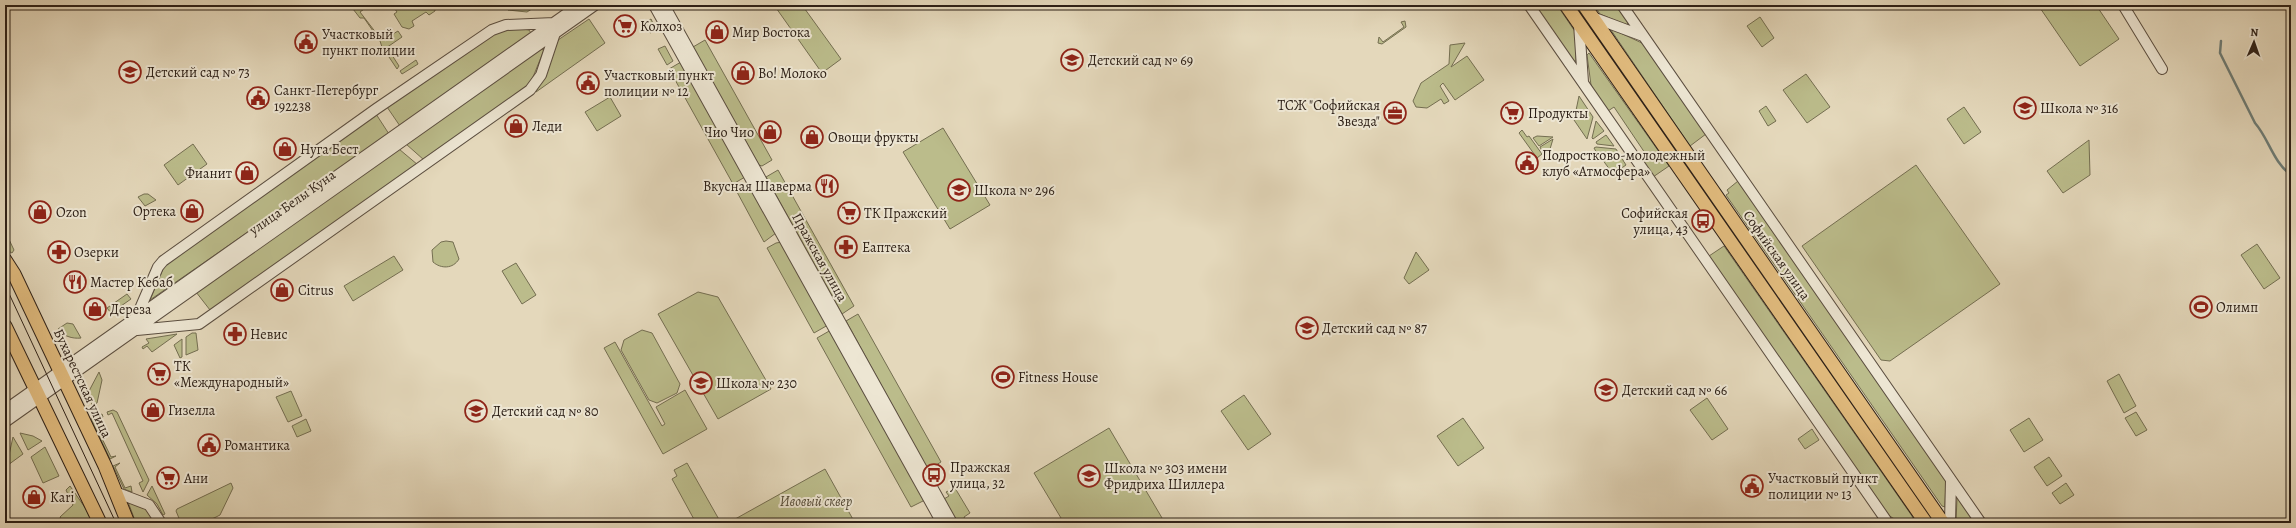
<svg xmlns="http://www.w3.org/2000/svg" width="2296" height="528" font-family="Alegreya,serif">
  <style>
    .green { fill: #bbbc8b; stroke: #746e51 }
    .lines { fill: none; stroke-linecap: round; stroke-linejoin: round }
    .stream { stroke: #6d7c76; stroke-width: 2.5 }
    .minor-casing { stroke: #5b4e40; stroke-width: 12 }
    .major-casing { stroke: #2d2017; stroke-width: 15 }
    .minor { stroke: #ede6d3; stroke-width: 10 }
    .major { stroke: #e2bc7e; stroke-width: 13 }
    .tram { stroke: #2d2017; stroke-width: 1 }
    .labels { text-anchor: middle; stroke-width: 4; stroke-linejoin: round; paint-order: stroke }
    .poi-label { font-size: 14px; fill: #2d2017; stroke: #ede6d3; text-anchor: start }
    .street-label { font-size: 14px; fill: #2d2017; stroke: #ede6d3 }
    .park-label { font-size: 14px; font-style: italic; fill: #504734; stroke: #ede6d3 }
  </style>
  <rect width="100%" height="100%" fill="#e4d8bb"/>
  <filter id="stains"><feTurbulence type="fractalNoise" baseFrequency=".005" numOctaves="4"/><feColorMatrix values="0 0 0 0 .2 0 0 0 0 .09 0 0 0 0 .02 0 0 0 .5 -.17"/></filter>
  <radialGradient id="worn" r=".72"><stop offset=".6" stop-color="#630" stop-opacity="0"/><stop offset="1" stop-color="#630" stop-opacity=".3"/></radialGradient>
  <path class="green" d="M356 5H366L367 7 360 12 380 38 391 31 393 34 398 31 402 37 383 50 380 41 364 18H360L353 9Z
    M392 5H422L424 7 427 5H437L435 7V11L429 15 426 12 412 21 414 26 409 29 402 27 394 14 397 12Z
    M516 5H538L527 12 508 10Z
    M774 5H802L841 59 822 73Z
    M1534 5H1557L1576 33V61H1573Z
    M1594 5H1617L1628 23 1626 25 1600 14Z
    M2038 5H2096L2119 39 2080 66Z
    M1760 17 1774 38 1762 47 1747 26Z
    M589 19 605 43 536 92 558 40Z
    M651 19 656 30 650 33 644 23Z
    M1405 21 1406 27 1382 44 1378 43 1379 37 1383 42 1404 27 1401 22Z
    M523 29 529 30 531 33 400 126 387 107 487 36 506 30Z
    M1612 29 1644 44 1706 134 1690 146 1611 30Z
    M705 40 772 160 762 166 759 165 693 47Z
    M1465 43 1451 67 1467 56 1484 80 1455 100 1443 83 1440 86 1449 101 1444 104 1441 99 1427 108 1416 107 1413 101 1421 83 1449 64 1450 45Z
    M665 46 673 61 667 65 658 49Z
    M540 49 544 50 533 77 528 85 424 160 406 144Z
    M390 52 399 66 397 69 387 54Z
    M1589 53 1669 166 1653 177 1642 160 1647 156 1614 107 1608 111 1591 85 1587 55Z
    M416 60 418 64 402 74 400 71Z
    M681 62 745 177 733 184 669 69Z
    M1806 74 1830 107 1807 123 1783 90Z
    M1579 96 1593 117 1587 139 1574 120Z
    M610 97 621 116 597 131 585 112Z
    M1766 106 1776 121 1768 126 1759 111Z
    M1964 107 1981 132 1964 144 1947 119Z
    M376 114 389 134 150 300 165 264Z
    M1596 121 1604 131 1593 139 1592 138Z
    M943 128 990 205 950 229 903 152Z
    M1522 130 1527 137 1529 136 1542 154 1537 158 1519 133Z
    M1606 135 1614 146 1597 144 1596 142Z
    M1537 136 1553 137 1539 146 1533 138Z
    M1553 139 1550 149 1543 153 1540 147Z
    M2089 140 2090 175 2063 193 2047 171Z
    M193 144 207 164 178 185 164 165Z
    M1596 147 1616 149 1626 165 1613 174 1602 159 1605 157 1602 152 1598 155 1594 148Z
    M399 149 418 165 210 310 196 292Z
    M1916 165 2000 284 1890 361 1881 360 1802 246Z
    M778 170 854 306 842 314 766 177Z
    M1738 181 1946 479 1945 507 1942 506 1726 195 1729 193 1727 190Z
    M750 185 776 233 764 242 737 192Z
    M144 194H148L156 200 145 206 138 197Z
    M5 231 14 250 12 253C4 250 5 239 5 231Z
    M446 241 453 242 459 259C453 269 441 269 433 262L432 250 441 242Z
    M782 242 828 325 814 333 767 248 776 243Z
    M2257 244 2280 278 2264 289 2241 255Z
    M1724 246 1912 516 1915 523H1901L1888 515 1709 256Z
    M1416 252 1429 270 1409 284 1404 278Z
    M394 256 403 270 353 301 344 286Z
    M516 263 536 295 522 304 502 271Z
    M698 292 718 297 771 389 718 419 658 314Z
    M127 294 131 299 111 313 107 308Z
    M858 314 941 462 928 470 846 321Z
    M67 323 73 324 81 338C72 339 63 336 58 329Z
    M642 330 652 333 680 384 677 393 657 403 649 400 621 350 624 340Z
    M831 330 925 500 911 507 817 338Z
    M192 333H196L198 350 186 355V337Z
    M177 334 152 352 147 346 143 349 142 347 149 343 146 339Z
    M182 339V357L180 358 174 345Z
    M615 342 662 426 665 424 656 407 685 390 707 429 663 454 604 348Z
    M7 364 9 379 5 390V365Z
    M99 372 102 380 97 403 92 406 89 391Z
    M2119 374 2136 406 2124 413 2107 381Z
    M291 391 302 416 288 422 276 397Z
    M1244 395 1271 434 1248 450 1221 411Z
    M1707 398 1728 429 1712 440 1690 410Z
    M113 410 117 412 149 480 143 492 139 483 143 481 112 413 108 415 107 412Z
    M2136 412 2147 430 2136 436 2125 418Z
    M102 414 103 417 94 422 111 457 116 456 110 459 91 419Z
    M1463 418 1484 448 1458 466 1437 436Z
    M2029 418 2043 440 2024 452 2010 430Z
    M306 419 311 431 297 437 292 426Z
    M1109 428 1165 523H1064L1034 473Z
    M1812 429 1819 440 1805 449 1798 439Z
    M20 433 33 436 42 441 28 450Z
    M13 437 23 454 8 465 7 464Z
    M45 447 59 476 43 483 31 457Z
    M2049 457 2062 476 2047 486 2034 467Z
    M120 463 115 467 125 488 131 486 132 492 124 489 113 466Z
    M687 463 721 523H696L672 479 677 476 674 470Z
    M825 469 855 523H728Z
    M231 483 233 488 220 515 210 520 211 523H181L176 511 177 509Z
    M2066 483 2074 495 2060 504 2052 493Z
    M70 486 86 509 93 523H63L60 517 73 505 66 490Z
    M152 486 165 514 163 515 157 504 147 495Z
    M955 488 970 513 964 517 967 523H958L944 499 949 496 946 492Z
    M1957 498H1959L1976 523H1956Z
    M128 502 147 509 156 523H136Z"/>
  <g class="lines">
    <path class="stream" d="M2221 41 2220 53 2255 123C2269 139 2273 162 2291 175"/>
    <g class="minor-casing">
      <path id="minor" d="M654 5 942 523
        M664 5 952 523
        M1529 5 1888 523
        M1622 5 1981 523
        M2123 5 2162 69
        M1592 17 1643 36
        M1579 24 1583 82
        M136 318 158 267 163 261 376 109 492 30 506 25 554 23
        M137 330 199 324 530 90 541 75 555 33
        M5 410 579 5
        M5 422 595 5
        M115 492 149 505 161 523
        M1950 523 1951 480"/>
    </g>
    <g class="major-casing">
      <path id="major" d="M1566 5 1926 523
        M1584 5 1943 523
        M5 260 14 274 105 466 128 523
        M5 326 100 523"/>
    </g>
    <use href="#minor" class="minor"/>
    <use href="#major" class="major"/>
    <path class="tram" d="M5 285 116 523"/>
  </g>
  <defs>
    <g id="supermarket-ring" transform="scale(1.15)"><circle r="9.5" fill="#ede6d3" stroke="#8f2418" stroke-width="1.5"/><path d="M-6-5.5h2.5l.6 2H6L4.5 2H-2.5L-4.4-4H-6ZM-1.5 3.2a1.3 1.3 0 1 0 .1 0ZM3 3.2a1.3 1.3 0 1 0 .1 0Z" fill="#8f2418"/></g>
    <g id="shop-ring" transform="scale(1.15)"><circle r="9.5" fill="#ede6d3" stroke="#8f2418" stroke-width="1.5"/><path d="M-5-2.5h2.3a2.7 3.5 0 0 1 5.4 0H5L5.5 6h-11ZM-1.5-2.5h3a1.5 2.3 0 0 0-3 0Z" fill="#8f2418"/></g>
    <g id="civic-ring" transform="scale(1.15)"><circle r="9.5" fill="#ede6d3" stroke="#8f2418" stroke-width="1.5"/><path d="M-.6-6.5H3V-4.5H.6V-3L4-1V1h2V6H-6V1h2V-1L-.6-3ZM-1.2 2.5V6h2.4V2.5Z" fill="#8f2418"/></g>
    <g id="school-ring" transform="scale(1.15)"><circle r="9.5" fill="#ede6d3" stroke="#8f2418" stroke-width="1.5"/><path d="M0-5L7-2L0 1L-7-2ZM-4 1L0 2.5L4 1V4Q0 6-4 4Z" fill="#8f2418"/></g>
    <g id="office-ring" transform="scale(1.15)"><circle r="9.5" fill="#ede6d3" stroke="#8f2418" stroke-width="1.5"/><path d="M-6-3h4V-5.5h4V-3h4V5H-6ZM-1-4.5V-3h2v-1.5ZM-6 0V1H6V0Z" fill="#8f2418"/></g>
    <g id="restaurant-ring" transform="scale(1.15)"><circle r="9.5" fill="#ede6d3" stroke="#8f2418" stroke-width="1.5"/><path d="M-5-6h1v4h1v-4h1v4h1v-4h1v5L-1.5 .5V6h-2V.5L-5-1ZM5-6V6H3V1.5H1.5Q1.5-4 5-6Z" fill="#8f2418"/></g>
    <g id="bus-ring" transform="scale(1.15)"><circle r="9.5" fill="#ede6d3" stroke="#8f2418" stroke-width="1.5"/><path d="M-5-6H5V4H4V6H2V4H-2V6H-4V4H-5ZM-3.5-4V0h7V-4ZM-3.5 1.2v1.5H-2V1.2ZM2 1.2v1.5H3.5V1.2Z" fill="#8f2418"/></g>
    <g id="pharmacy-ring" transform="scale(1.15)"><circle r="9.5" fill="#ede6d3" stroke="#8f2418" stroke-width="1.5"/><path d="M-2-6h4v4h4v4h-4v4h-4v-4h-4v-4h4Z" fill="#8f2418"/></g>
    <g id="stadium-ring" transform="scale(1.15)"><circle r="9.5" fill="#ede6d3" stroke="#8f2418" stroke-width="1.5"/><path d="M0-5a6.5 5 0 1 0 0 10a6.5 5 0 1 0 0-10ZM-3.5-1.8h7v3.6h-7Z" fill="#8f2418"/></g>
  </defs>
  <g fill-rule="evenodd">
    <use href="#supermarket-ring" x="625" y="26"/>
    <use href="#shop-ring" x="717" y="32"/>
    <use href="#civic-ring" x="306" y="42"/>
    <use href="#school-ring" x="1072" y="60"/>
    <use href="#school-ring" x="130" y="72"/>
    <use href="#shop-ring" x="743" y="73"/>
    <use href="#civic-ring" x="588" y="83"/>
    <use href="#civic-ring" x="258" y="98"/>
    <use href="#school-ring" x="2025" y="108"/>
    <use href="#office-ring" x="1395" y="113"/>
    <use href="#supermarket-ring" x="1512" y="113"/>
    <use href="#shop-ring" x="516" y="126"/>
    <use href="#shop-ring" x="770" y="132"/>
    <use href="#shop-ring" x="812" y="137"/>
    <use href="#shop-ring" x="285" y="149"/>
    <use href="#civic-ring" x="1527" y="163"/>
    <use href="#shop-ring" x="247" y="173"/>
    <use href="#restaurant-ring" x="827" y="186"/>
    <use href="#school-ring" x="959" y="190"/>
    <use href="#shop-ring" x="192" y="211"/>
    <use href="#shop-ring" x="40" y="212"/>
    <use href="#supermarket-ring" x="849" y="213"/>
    <use href="#bus-ring" x="1703" y="221"/>
    <use href="#pharmacy-ring" x="846" y="247"/>
    <use href="#pharmacy-ring" x="59" y="252"/>
    <use href="#restaurant-ring" x="75" y="282"/>
    <use href="#shop-ring" x="282" y="290"/>
    <use href="#stadium-ring" x="2201" y="307"/>
    <use href="#shop-ring" x="95" y="309"/>
    <use href="#school-ring" x="1307" y="328"/>
    <use href="#pharmacy-ring" x="235" y="334"/>
    <use href="#supermarket-ring" x="159" y="374"/>
    <use href="#stadium-ring" x="1003" y="377"/>
    <use href="#school-ring" x="701" y="383"/>
    <use href="#school-ring" x="1606" y="390"/>
    <use href="#shop-ring" x="153" y="410"/>
    <use href="#school-ring" x="476" y="411"/>
    <use href="#civic-ring" x="209" y="445"/>
    <use href="#bus-ring" x="934" y="475"/>
    <use href="#school-ring" x="1089" y="476"/>
    <use href="#supermarket-ring" x="168" y="478"/>
    <use href="#civic-ring" x="1752" y="486"/>
    <use href="#shop-ring" x="34" y="497"/>
  </g>
  <g class="labels">
    <g class="poi-label">
      <text x="640" y="31">Колхоз</text>
      <text x="732" y="37">Мир Востока</text>
      <text x="322" y="39">Участковый<tspan x="322" dy="16">пункт полиции</tspan></text>
      <text x="1088" y="65">Детский сад № 69</text>
      <text x="146" y="77">Детский сад № 73</text>
      <text x="758" y="78">Во! Молоко</text>
      <text x="604" y="80">Участковый пункт<tspan x="604" dy="16">полиции № 12</tspan></text>
      <text x="274" y="95">Санкт-Петербург<tspan x="274" dy="16">192238</tspan></text>
      <text x="1380" y="110" text-anchor="end">ТСЖ "Софийская<tspan x="1380" dy="16">Звезда"</tspan></text>
      <text x="2040" y="113">Школа № 316</text>
      <text x="1528" y="118">Продукты</text>
      <text x="532" y="131">Леди</text>
      <text x="754" y="137" text-anchor="end">Чио Чио</text>
      <text x="828" y="142">Овощи фрукты</text>
      <text x="300" y="154">Нуга Бест</text>
      <text x="1542" y="160">Подростково-молодежный<tspan x="1542" dy="16">клуб «Атмосфера»</tspan></text>
      <text x="232" y="178" text-anchor="end">Фианит</text>
      <text x="812" y="191" text-anchor="end">Вкусная Шаверма</text>
      <text x="974" y="195">Школа № 296</text>
      <text x="176" y="216" text-anchor="end">Ортека</text>
      <text x="56" y="217">Ozon</text>
      <text x="864" y="218">ТК Пражский</text>
      <text x="1688" y="218" text-anchor="end">Софийская<tspan x="1688" dy="16">улица, 43</tspan></text>
      <text x="862" y="252">Еаптека</text>
      <text x="74" y="257">Озерки</text>
      <text x="90" y="287">Мастер Кебаб</text>
      <text x="298" y="295">Citrus</text>
      <text x="2216" y="312">Олимп</text>
      <text x="110" y="314">Дереза</text>
      <text x="1322" y="333">Детский сад № 87</text>
      <text x="250" y="339">Невис</text>
      <text x="174" y="371">ТК<tspan x="174" dy="16">«Международный»</tspan></text>
      <text x="1018" y="382">Fitness House</text>
      <text x="716" y="388">Школа № 230</text>
      <text x="1622" y="395">Детский сад № 66</text>
      <text x="168" y="415">Гизелла</text>
      <text x="492" y="416">Детский сад № 80</text>
      <text x="224" y="450">Романтика</text>
      <text x="950" y="472">Пражская<tspan x="950" dy="16">улица, 32</tspan></text>
      <text x="1104" y="473">Школа № 303 имени<tspan x="1104" dy="16">Фридриха Шиллера</tspan></text>
      <text x="184" y="483">Ани</text>
      <text x="1768" y="483">Участковый пункт<tspan x="1768" dy="16">полиции № 13</tspan></text>
      <text x="50" y="502">Kari</text>
    </g>
    <g class="street-label">
      <text transform="translate(292 202) rotate(-35)" y="5">улица Белы Куна</text>
      <text transform="translate(1777 255) rotate(55)" y="5">Софийская улица</text>
      <text transform="translate(820 257) rotate(61)" y="5">Пражская улица</text>
      <text transform="translate(83 383) rotate(65)" y="5">Бухарестская улица</text>
    </g>
    <g class="park-label">
      <text x="816" y="506">Ивовый сквер</text>
    </g>
  </g>
  <rect width="2296" height="528" fill="none" stroke="#e4d8bb" stroke-width="20"/>
  <rect x="6" y="6" width="2284" height="516" fill="none" stroke="#2d2017" stroke-width="2"/>
  <rect x="10" y="10" width="2276" height="508" fill="none" stroke="#2d2017"/>
  <g transform="translate(2254 42) rotate(2)" stroke="#ede6d3" stroke-width="3" paint-order="stroke">
  <path d="M0-3L7 15L0 10L-7 15Z" fill="#2d2017"/>
  <text y="-6" font-size="11" font-weight="bold" text-anchor="middle" fill="#2d2017">N</text>
  </g>
  <rect width="100%" height="100%" filter="url(#stains)"/>
  <rect width="100%" height="100%" fill="url(#worn)"/>
</svg>
